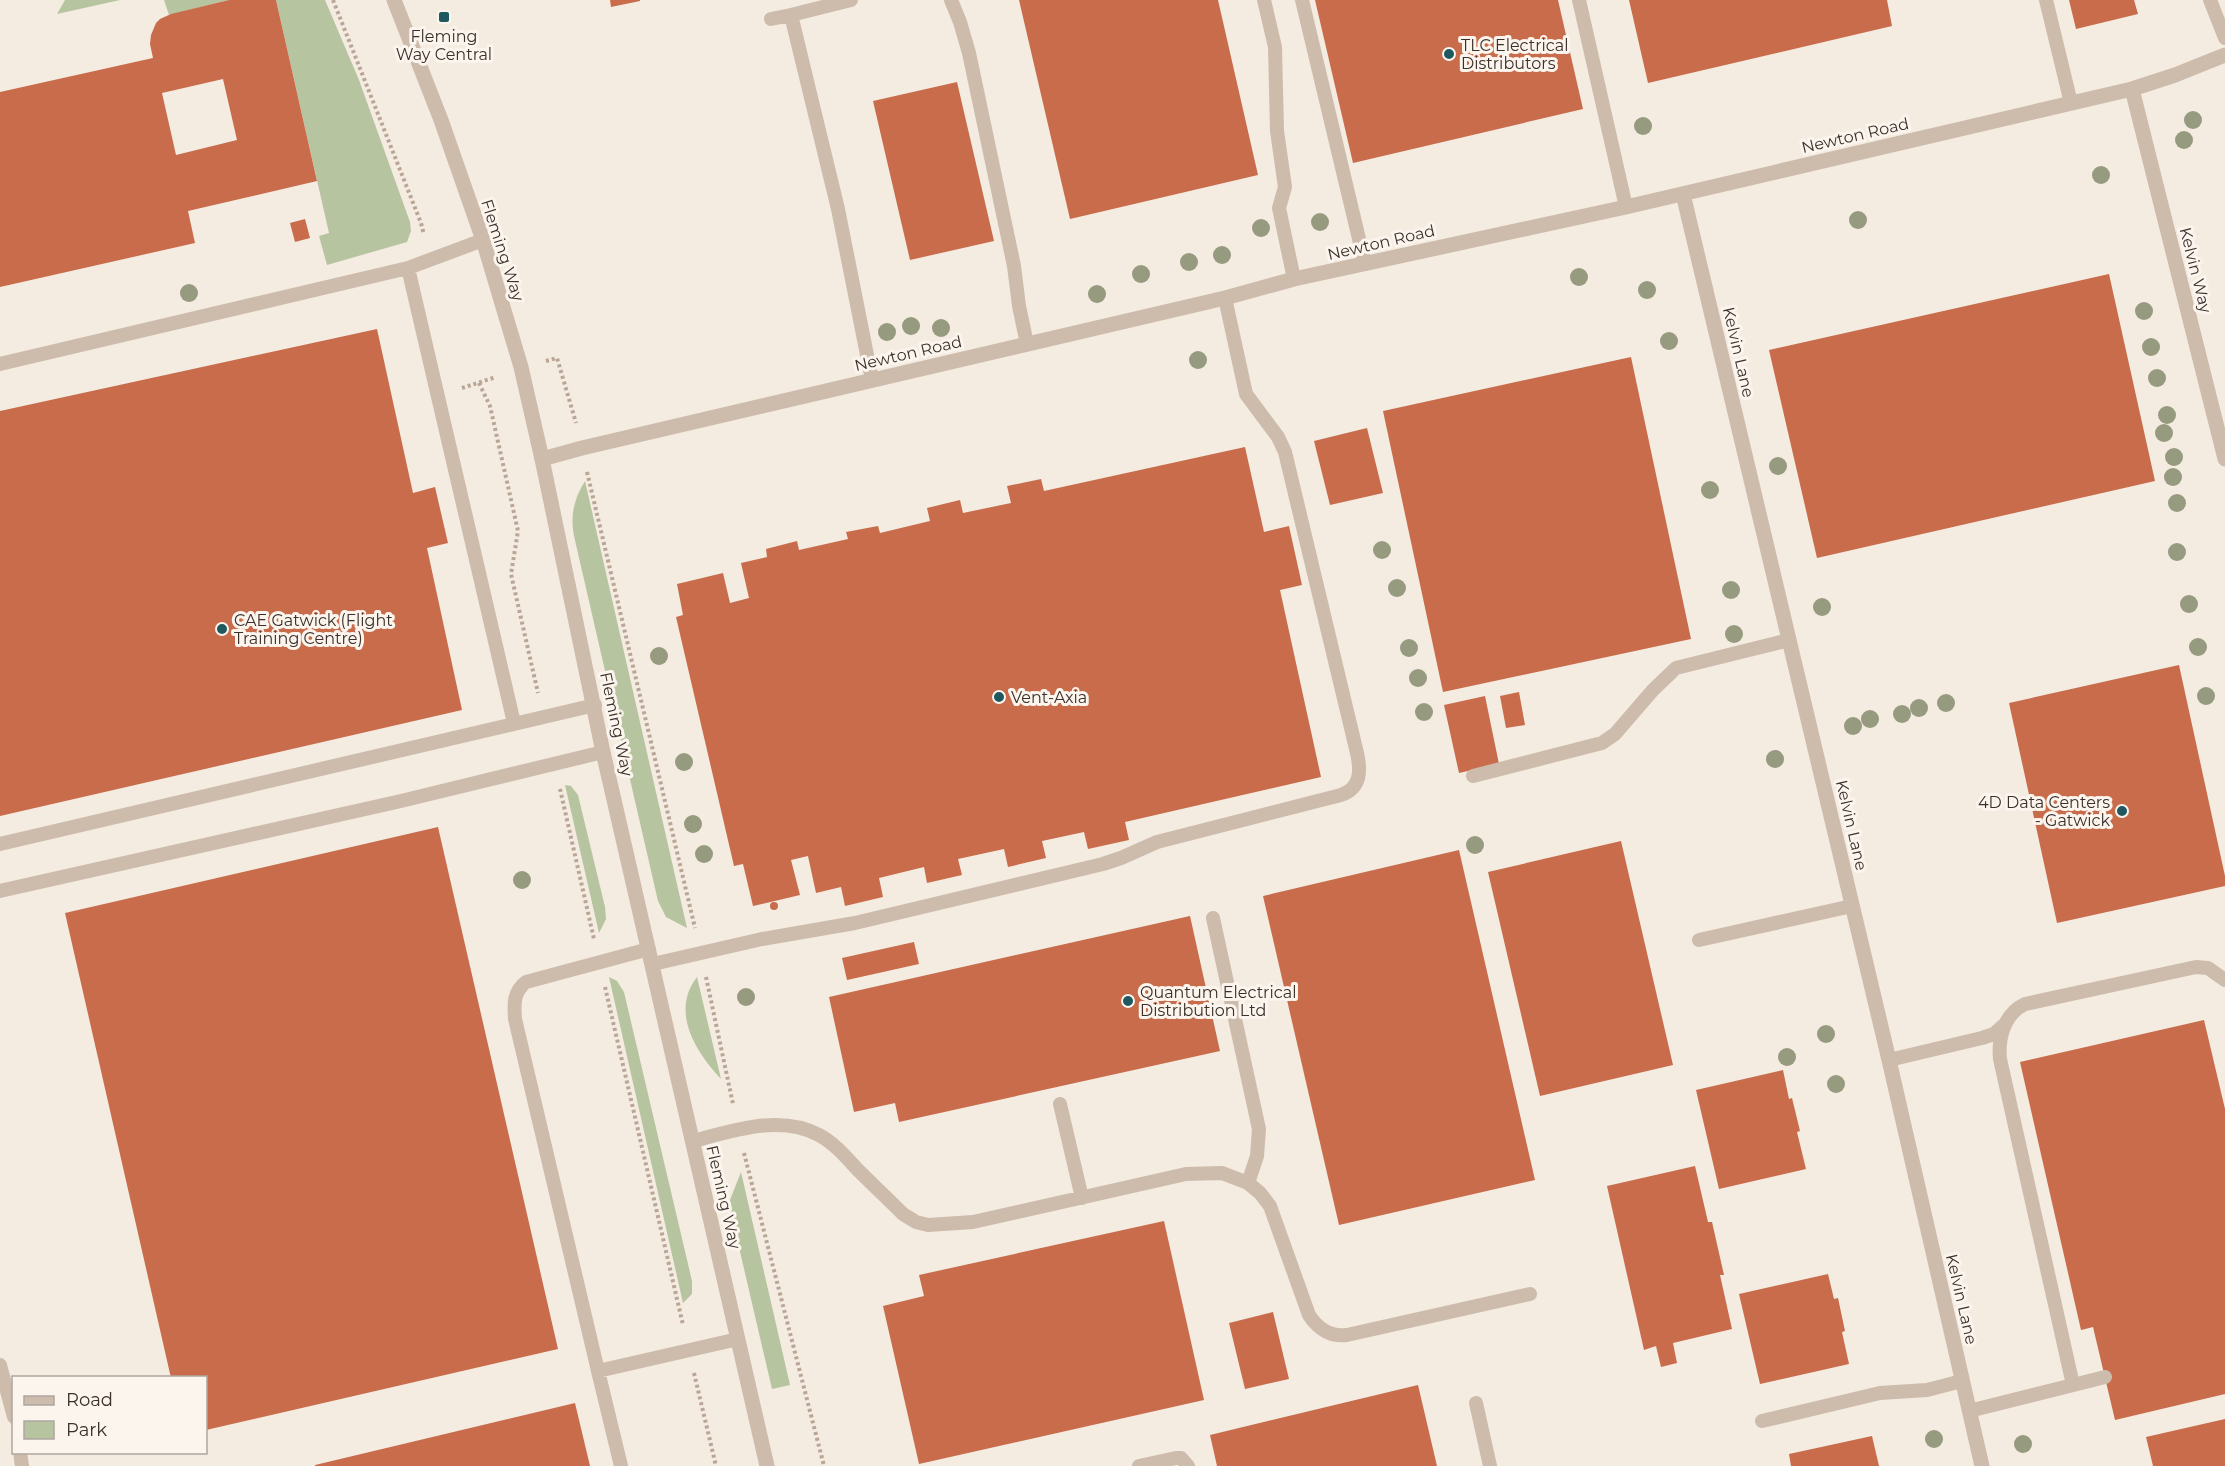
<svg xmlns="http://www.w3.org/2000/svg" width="2225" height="1466" font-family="Montserrat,sans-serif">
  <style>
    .green { fill: #b7c4a0 }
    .building { fill: #c86c4b; fill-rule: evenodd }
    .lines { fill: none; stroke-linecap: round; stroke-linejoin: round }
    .path { stroke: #b9a696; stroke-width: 4; stroke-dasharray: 3 3; stroke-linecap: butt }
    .service { stroke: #cdbcac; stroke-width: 14 }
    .minor { stroke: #cdbcac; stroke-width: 15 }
    .tertiary { stroke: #cdbcac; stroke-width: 15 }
    .tree { fill: #969b7f }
    .poi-dot { fill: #1f585e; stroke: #fbf5ee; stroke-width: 2 }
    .labels { text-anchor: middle; stroke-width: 6; stroke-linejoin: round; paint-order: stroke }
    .poi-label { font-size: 16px; fill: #3b302b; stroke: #fbf5ee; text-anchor: start }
    .street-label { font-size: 16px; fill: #3b302b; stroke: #fbf5ee }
  </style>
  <rect width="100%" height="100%" fill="#f4ebe1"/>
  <path class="green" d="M65 0H120L57 14Z
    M164 0H229L169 15Z
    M276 0H325L359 80 410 222 411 231 407 242 327 265 319 236 329 233Z
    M585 481 687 928 666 917 658 901 574 536C570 515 574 499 585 481Z
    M565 785 571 786 578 795 605 907 606 919 599 933Z
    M609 977 617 981 624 992 692 1281V1294L683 1303Z
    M697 977 721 1079C696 1052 670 1012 697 977Z
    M741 1172 790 1385 772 1389 731 1213 730 1200Z"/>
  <path class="building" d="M229 0H276L317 181 188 211 195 243 0 287V92L153 58 150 44 151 35 156 23 160 19 171 14ZM223 79 237 140 176 155 162 93Z
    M610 0H640V1L611 7Z
    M1019 0H1218L1258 175 1070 219Z
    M1315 0H1558L1583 109 1353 163Z
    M1629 0H1887L1892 26 1648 83Z
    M2069 0H2134L2138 14 2076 29Z
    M957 82 994 241 910 260 873 101Z
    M305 219 310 238 295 242 290 223Z
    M2109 274 2155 481 1817 558 1769 350Z
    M377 329 413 493 435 487 448 543 427 548 462 710 0 816V411Z
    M1631 357 1691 639 1443 692 1383 411Z
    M1367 428 1383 493 1330 505 1314 441Z
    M1245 447 1264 532 1289 526 1302 585 1280 590 1321 777 1125 822 1129 840 1088 849 1084 832 1042 841 1046 858 1008 867 1004 849 958 859 962 875 927 883 924 867 879 878 883 897 845 906 841 887 816 893 808 856 791 860 800 895 753 906 743 864 734 866 676 617 683 615 677 584 723 573 730 603 749 598 741 563 767 557 766 549 797 541 799 550 848 539 846 532 878 526 880 533 930 521 927 508 960 500 963 513 1011 503 1007 486 1041 479 1044 491Z
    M2179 665 2225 876V886L2057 923 2009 703Z
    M1519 692 1525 725 1506 728 1500 696Z
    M1485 696 1499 764 1459 773 1444 705Z
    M438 827 558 1349 206 1430V1378H171L65 913Z
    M1621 841 1673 1065 1540 1096 1488 872Z
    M1459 850 1535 1180 1339 1225 1263 896Z
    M770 906a4 4 0 1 1 8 0a4 4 0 1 1-8 0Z
    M1190 916 1220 1051 899 1122 895 1103 854 1112 829 997Z
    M914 942 919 964 847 980 842 958Z
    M2204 1020 2225 1109V1394L2115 1420 2093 1327 2081 1330 2020 1062Z
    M1783 1070 1789 1099 1792 1098 1800 1131 1797 1132 1806 1169 1719 1189 1696 1090Z
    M1695 1166 1708 1222H1712L1724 1275H1720L1732 1329 1673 1343 1677 1363 1661 1367 1656 1346 1644 1350 1607 1186Z
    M1164 1221 1204 1400 919 1464 883 1306 924 1296 919 1275Z
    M1828 1274 1834 1299 1838 1298 1845 1331 1842 1332 1849 1364 1760 1384 1739 1294Z
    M1273 1312 1289 1379 1245 1389 1229 1323Z
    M1418 1385 1437 1466H1217L1210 1435Z
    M575 1403 590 1466H315V1465Z
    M2225 1419V1466H2153L2146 1437Z
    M1872 1436 1879 1466H1791L1789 1454Z"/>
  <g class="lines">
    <path class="path" d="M333 0 421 223 424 235
      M546 361 557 358 576 423
      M479 383 490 406 518 531 511 574 538 693
      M462 388 496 377
      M587 472 695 928
      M560 789 594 939
      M706 977 733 1104
      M605 987 683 1325
      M744 1153 824 1466
      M694 1373 716 1466"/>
    <path class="service" d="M851 0 791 15 838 209 872 380
      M951 0 960 22 969 53 1014 266 1019 306 1027 344
      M1264 0 1275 47 1277 131 1285 187 1279 208 1294 279
      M1302 0 1365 264
      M1579 0 1626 207
      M2046 0 2071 103
      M2210 0 2225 38
      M771 19 791 15
      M408 268 514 723
      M0 364 408 268 483 240
      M1473 776 1602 743 1615 734 1653 690 1676 668 1789 640
      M0 844 595 705
      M0 891 401 801 603 752
      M1213 918 1259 1129 1257 1156 1248 1183
      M1699 940 1852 906
      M649 949 526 982C513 992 514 1005 515 1019L598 1371 738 1339
      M653 964 762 939 855 923 1103 864 1121 858 1157 842 1341 795C1361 788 1361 771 1357 753L1285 452 1278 437 1246 394 1225 298
      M1889 1060 1982 1038 1994 1034 2004 1025
      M1060 1104 1082 1198
      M693 1141C732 1131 780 1114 819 1135 834 1143 846 1157 857 1169 872 1184 888 1199 903 1214L916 1222 928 1225 973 1222 1186 1174 1222 1173 1248 1183 1260 1193 1270 1206 1309 1315C1318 1329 1331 1337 1347 1335L1530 1294
      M0 1365 14 1417
      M598 1371 621 1466
      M2073 1385 2000 1059C1998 1038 2004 1014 2025 1004L2196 967 2208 968 2225 980
      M1476 1403 1490 1466
      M1969 1411 2105 1377
      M1762 1421 1880 1393 1927 1390 1962 1381
      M20 1452 22 1466
      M1139 1466 1176 1458H1181L1188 1466"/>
    <path class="minor" d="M2132 89 2225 459
      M1683 194 1889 1060 1982 1466
      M542 459 582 448 1225 298 1294 279 1626 207 2132 89 2175 75 2225 55"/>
    <path class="tertiary" d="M394 0 441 120 483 240 521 367 542 459 603 752 767 1466"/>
  </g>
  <g class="tree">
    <circle cx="2193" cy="120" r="9"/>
    <circle cx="1643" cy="126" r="9"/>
    <circle cx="2184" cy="140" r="9"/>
    <circle cx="2101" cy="175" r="9"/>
    <circle cx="1858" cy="220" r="9"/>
    <circle cx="1320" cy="222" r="9"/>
    <circle cx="1261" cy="228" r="9"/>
    <circle cx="1222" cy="255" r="9"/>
    <circle cx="1189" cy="262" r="9"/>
    <circle cx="1141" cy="274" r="9"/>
    <circle cx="1579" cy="277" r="9"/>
    <circle cx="1647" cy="290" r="9"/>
    <circle cx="189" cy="293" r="9"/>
    <circle cx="1097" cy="294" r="9"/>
    <circle cx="2144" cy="311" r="9"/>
    <circle cx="911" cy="326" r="9"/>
    <circle cx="941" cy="328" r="9"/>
    <circle cx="887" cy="332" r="9"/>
    <circle cx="1669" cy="341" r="9"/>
    <circle cx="2151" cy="347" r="9"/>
    <circle cx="1198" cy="360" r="9"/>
    <circle cx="2157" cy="378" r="9"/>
    <circle cx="2167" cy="415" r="9"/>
    <circle cx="2164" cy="433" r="9"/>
    <circle cx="2174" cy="457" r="9"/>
    <circle cx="1778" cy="466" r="9"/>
    <circle cx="2173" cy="477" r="9"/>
    <circle cx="1710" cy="490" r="9"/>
    <circle cx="2177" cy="503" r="9"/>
    <circle cx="1382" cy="550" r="9"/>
    <circle cx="2177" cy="552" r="9"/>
    <circle cx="1397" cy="588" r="9"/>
    <circle cx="1731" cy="590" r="9"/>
    <circle cx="2189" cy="604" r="9"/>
    <circle cx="1822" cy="607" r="9"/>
    <circle cx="1734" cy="634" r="9"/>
    <circle cx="2198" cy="647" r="9"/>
    <circle cx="1409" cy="648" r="9"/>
    <circle cx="659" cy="656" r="9"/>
    <circle cx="1418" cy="678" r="9"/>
    <circle cx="2206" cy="696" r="9"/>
    <circle cx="1946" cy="703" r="9"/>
    <circle cx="1919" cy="708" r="9"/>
    <circle cx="1424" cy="712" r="9"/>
    <circle cx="1902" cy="714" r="9"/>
    <circle cx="1870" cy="719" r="9"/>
    <circle cx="1853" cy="726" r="9"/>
    <circle cx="1775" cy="759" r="9"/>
    <circle cx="684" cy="762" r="9"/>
    <circle cx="693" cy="824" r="9"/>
    <circle cx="1475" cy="845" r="9"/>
    <circle cx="704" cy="854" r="9"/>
    <circle cx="522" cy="880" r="9"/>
    <circle cx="746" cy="997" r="9"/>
    <circle cx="1826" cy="1034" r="9"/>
    <circle cx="1787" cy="1057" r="9"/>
    <circle cx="1836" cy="1084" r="9"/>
    <circle cx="1934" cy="1439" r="9"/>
    <circle cx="2023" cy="1444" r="9"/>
  </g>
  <g class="poi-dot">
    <rect x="438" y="11" width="12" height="12" rx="3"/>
    <circle cx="1449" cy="54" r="6"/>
    <circle cx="222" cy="629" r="6"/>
    <circle cx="999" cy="697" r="6"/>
    <circle cx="2122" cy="811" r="6"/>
    <circle cx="1128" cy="1001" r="6"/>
  </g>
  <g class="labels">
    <g class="poi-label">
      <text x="444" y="42" text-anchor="middle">Fleming<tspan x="444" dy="18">Way Central</tspan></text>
      <text x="1461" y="51">TLC Electrical<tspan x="1461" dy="18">Distributors</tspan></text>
      <text x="234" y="626">CAE Gatwick (Flight<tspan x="234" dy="18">Training Centre)</tspan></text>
      <text x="1011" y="703">Vent-Axia</text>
      <text x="2110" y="808" text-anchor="end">4D Data Centers<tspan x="2110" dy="18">- Gatwick</tspan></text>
      <text x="1140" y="998">Quantum Electrical<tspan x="1140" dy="18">Distribution Ltd</tspan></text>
    </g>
    <g class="street-label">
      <text transform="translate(1855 135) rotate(-13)" y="6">Newton Road</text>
      <text transform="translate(1381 242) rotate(-13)" y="6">Newton Road</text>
      <text transform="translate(503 250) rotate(72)" y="6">Fleming Way</text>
      <text transform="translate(2196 270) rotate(76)" y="6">Kelvin Way</text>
      <text transform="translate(1739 352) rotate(77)" y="6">Kelvin Lane</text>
      <text transform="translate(908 353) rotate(-13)" y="6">Newton Road</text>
      <text transform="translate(617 724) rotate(78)" y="6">Fleming Way</text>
      <text transform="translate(1852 825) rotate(77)" y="6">Kelvin Lane</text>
      <text transform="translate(724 1197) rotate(77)" y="6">Fleming Way</text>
      <text transform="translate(1962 1299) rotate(77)" y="6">Kelvin Lane</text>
    </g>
  </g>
  <rect x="12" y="1376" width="195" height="78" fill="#fbf5ee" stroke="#aea6a0" stroke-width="1.5"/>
  <rect x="24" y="1396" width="30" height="9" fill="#cdbcac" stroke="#aea6a0" stroke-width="1.5"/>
  <text x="66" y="1406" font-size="18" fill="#3b302b">Road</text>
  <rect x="24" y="1421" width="30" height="18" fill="#b7c4a0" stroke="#aea6a0" stroke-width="1.5"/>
  <text x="66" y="1436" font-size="18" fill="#3b302b">Park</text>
</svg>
